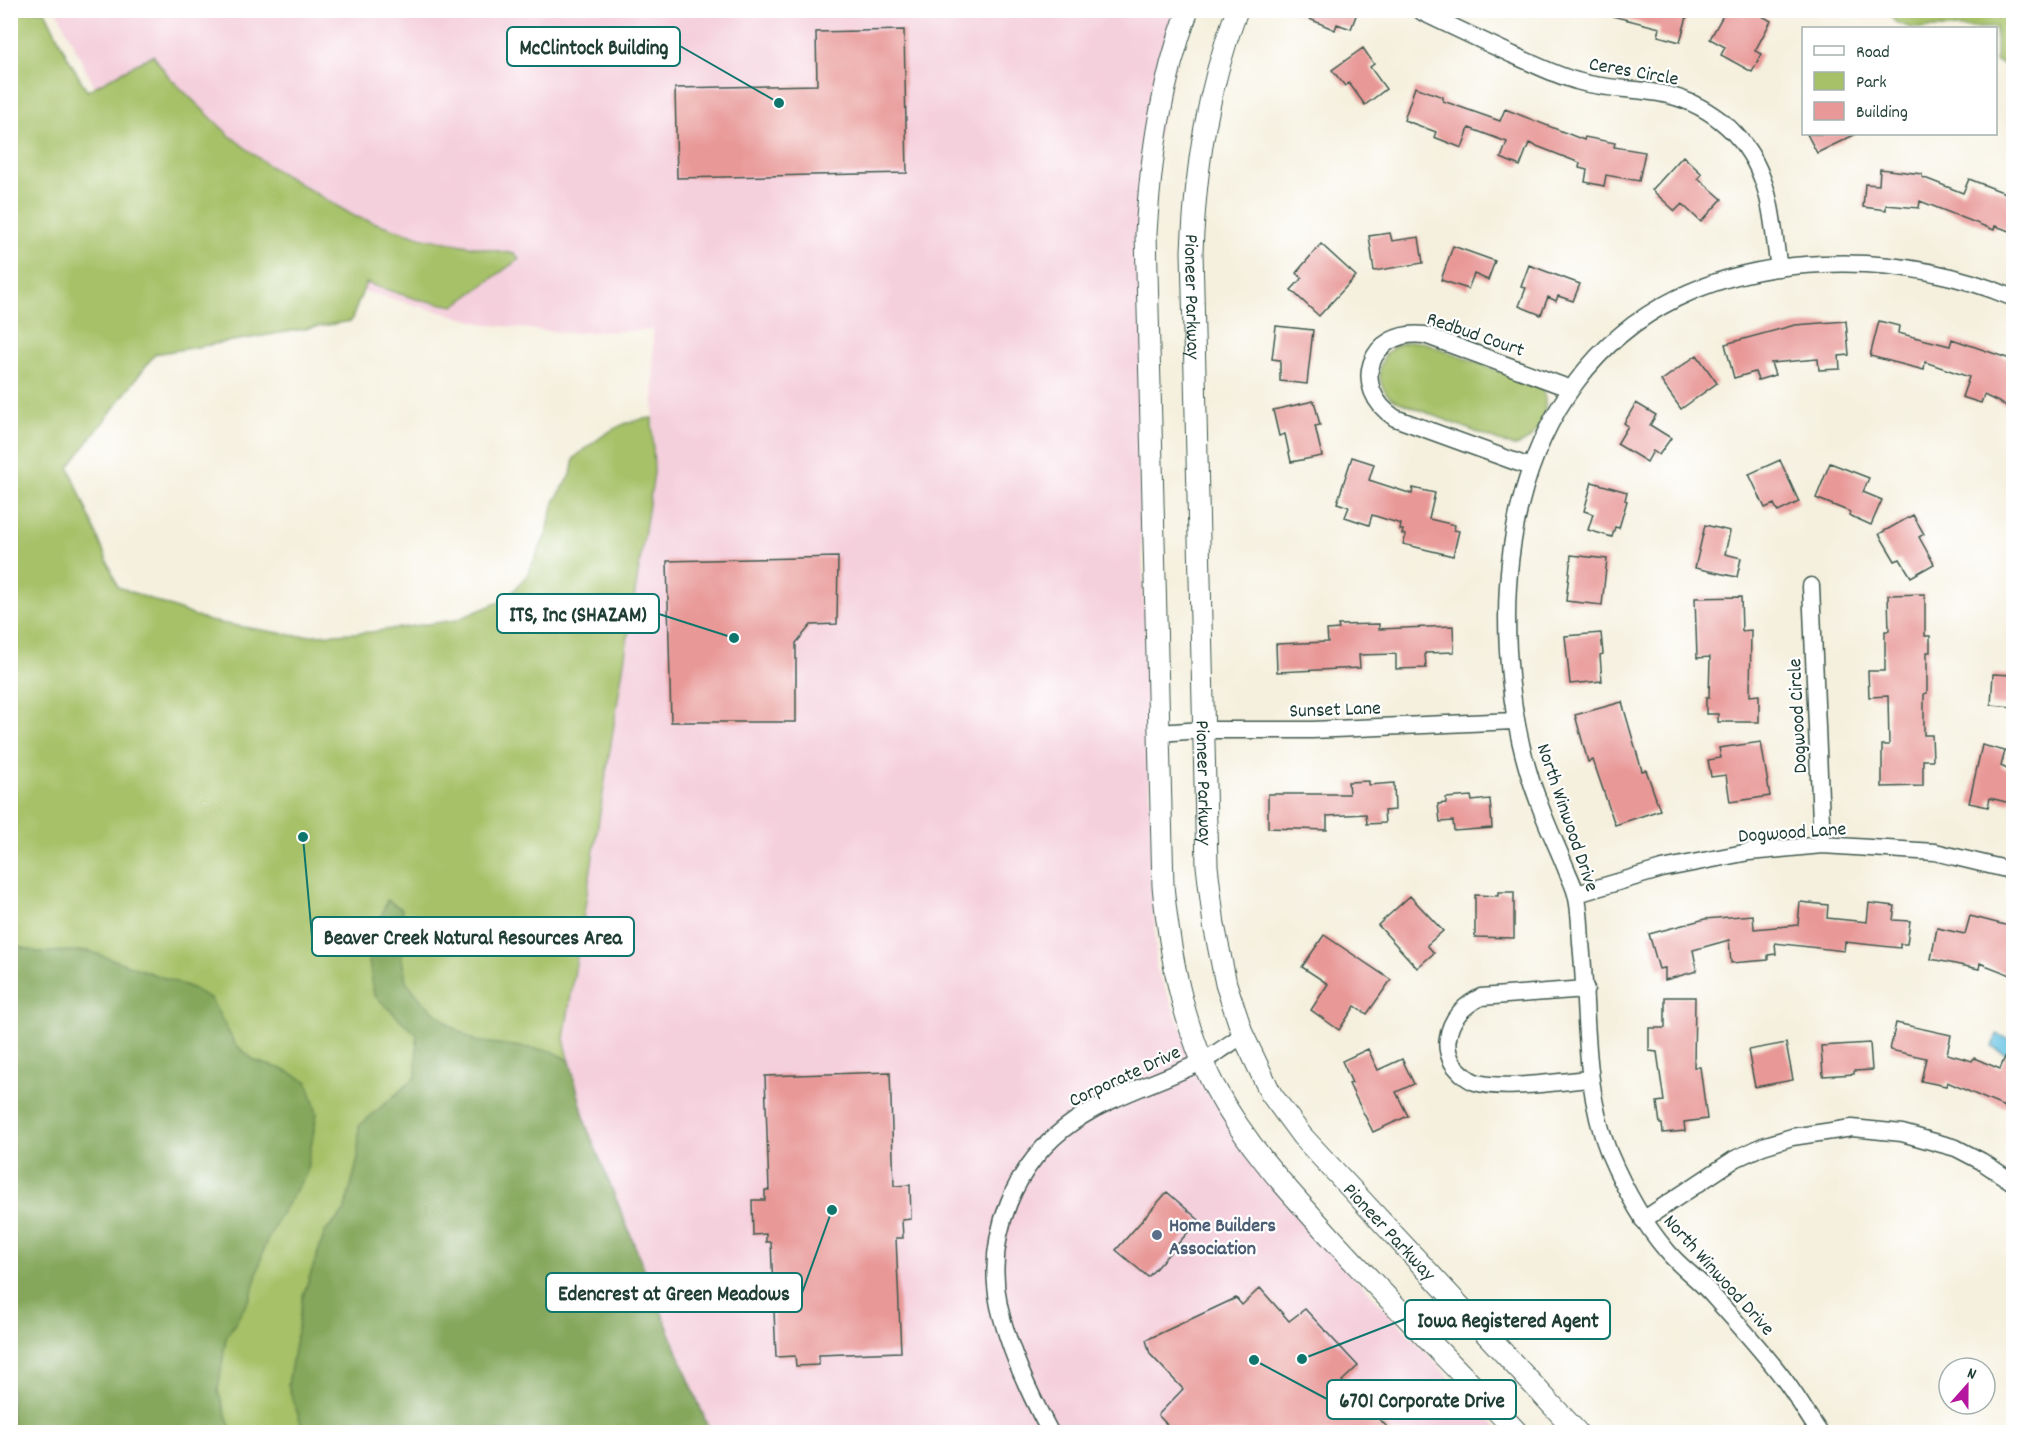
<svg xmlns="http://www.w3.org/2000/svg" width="2024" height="1443" font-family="Dekko,sans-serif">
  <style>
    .built { fill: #f4cfdc }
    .green { fill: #a6c168; stroke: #627f4e; stroke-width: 1.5 }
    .forest { fill: #84a75c; stroke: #527248; stroke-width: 1.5 }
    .water { fill: #65c2e3; stroke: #42808c; stroke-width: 1.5 }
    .building { fill: #e89997 }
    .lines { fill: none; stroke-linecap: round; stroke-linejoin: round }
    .minor-casing { stroke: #3f584e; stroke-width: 19 }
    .tertiary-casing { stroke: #3f584e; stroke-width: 23 }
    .minor { stroke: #fff; stroke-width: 16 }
    .tertiary { stroke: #fff; stroke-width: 21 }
    .service-dot { fill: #5c6f8a; stroke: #fff; stroke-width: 2 }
    .labels { text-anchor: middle; stroke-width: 4.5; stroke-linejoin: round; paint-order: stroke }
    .street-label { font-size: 20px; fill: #1f3d34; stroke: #fff }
    .service-label { font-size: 20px; font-weight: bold; fill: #4e5e75; stroke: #fff; text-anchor: start }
    .leader { fill: none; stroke: #0f766e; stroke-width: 2 }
    .callout-dot { fill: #0f766e; stroke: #fff; stroke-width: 2 }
    .callout { fill: #fff; stroke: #0f766e; stroke-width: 2 }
    .callout-label { font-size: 21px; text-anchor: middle; font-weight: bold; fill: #1f3d34 }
  </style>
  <rect width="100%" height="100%" fill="#fff"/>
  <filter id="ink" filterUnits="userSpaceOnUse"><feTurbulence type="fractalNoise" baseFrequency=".0167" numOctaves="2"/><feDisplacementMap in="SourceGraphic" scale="12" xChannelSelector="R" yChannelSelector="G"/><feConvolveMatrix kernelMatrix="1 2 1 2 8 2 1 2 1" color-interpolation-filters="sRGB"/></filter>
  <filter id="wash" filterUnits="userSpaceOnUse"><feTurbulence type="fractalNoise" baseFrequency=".008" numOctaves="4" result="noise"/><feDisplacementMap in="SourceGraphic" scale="24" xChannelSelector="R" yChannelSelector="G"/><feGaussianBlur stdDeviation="1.35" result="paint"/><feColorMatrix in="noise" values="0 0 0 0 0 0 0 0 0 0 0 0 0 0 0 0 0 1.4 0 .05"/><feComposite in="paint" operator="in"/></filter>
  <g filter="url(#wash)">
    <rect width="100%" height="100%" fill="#f5f0de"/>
    <path class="built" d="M57 11H1188L1150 168V462L1139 463 1156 967 1209 1094 1286 1204 1501 1432H710L586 1125 564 1039 654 473 653 330 566 333 485 324 341 285 95 88Z"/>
    <path class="green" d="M10 11H45L67 56 87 91 153 55 169 77 229 135 269 166 354 216 423 238 515 254 519 259 454 306 416 299 366 283 351 321 155 354 69 467 118 587 209 621 297 636 371 632 456 620 507 599 527 575 546 535 554 502 571 475 574 458C599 438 618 420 652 418L654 473 564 1039 586 1125 710 1432H11Z
      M1887 11H2013V68L1996 61V28H1911L1895 22Z
      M1423 342 1540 387C1555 405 1536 446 1512 446L1392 399C1373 382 1376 356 1399 344 1405 341 1416 342 1423 342Z"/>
    <path class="forest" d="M387 900 402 909 404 934 402 959 406 981 422 1001 452 1027 475 1041 552 1051 570 1061 586 1125 710 1432H304L288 1385 303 1296 325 1232 344 1212 358 1159 359 1126 416 1077 417 1035 374 995 368 954Z
      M11 944 37 952 89 951 192 988 211 999 235 1044 255 1061 282 1069 307 1081 317 1113 306 1174 279 1217 265 1245 251 1296 226 1338 218 1391 232 1432H11Z"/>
    <path class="water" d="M1997 1034 2013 1041V1057L1992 1047Z"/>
    <g id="blocks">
      <path class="building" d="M1289 10H1358L1351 29 1337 24 1335 30Z
        M1613 10H1681L1688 13 1680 42 1658 36 1660 28 1612 16Z
        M1726 10H1752L1771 21 1755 51 1762 54 1752 72 1721 55 1725 47 1710 39Z
        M904 30 907 173 677 178 675 88 817 85 816 32Z
        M1363 48 1374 64 1370 67 1386 89 1365 105 1349 83 1345 86 1332 70Z
        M1415 87 1443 97V101L1500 121 1505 109 1584 140 1585 137 1615 143 1614 147 1645 152 1639 181 1606 175 1604 186 1585 182 1587 170 1579 168 1580 163 1529 143 1520 166 1501 158 1507 142 1469 128 1462 148 1434 137 1436 132 1404 120Z
        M1807 134H1856L1817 153Z
        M1683 156 1702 174 1698 178 1722 199 1701 222 1682 204 1675 211 1652 190Z
        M1880 169 1922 174V177L1963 193 1969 179 2013 196V232L1995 226 1994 230 1920 201 1919 208 1886 205V210L1863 207 1865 184 1879 185Z
        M1390 233 1392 241 1419 237 1423 263 1374 271 1369 236Z
        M1321 244 1356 276 1319 316 1291 290 1302 278 1296 273Z
        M1453 246 1495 261 1488 280 1474 274 1468 289 1441 280Z
        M1529 265 1580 284 1573 301 1558 296 1556 301 1548 297 1541 315 1519 306 1526 288 1521 287Z
        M1846 321 1849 355 1839 356 1840 369 1819 370 1818 359 1771 363 1775 375 1758 380 1755 372 1734 378 1725 344 1795 325Z
        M1879 321 1899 326 1898 333 1950 346 1952 339 2013 360V409L1984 395 1981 403 1962 397 1969 377 1925 362 1924 370 1870 356Z
        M1276 326 1313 330 1307 384 1280 381V360L1272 359Z
        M1697 355 1717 383 1681 409 1661 381Z
        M1314 401 1320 425 1315 426 1322 456 1291 462 1285 434 1279 436 1273 410Z
        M1636 403 1656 415 1650 425 1671 438 1659 455 1653 451 1647 462 1617 444 1628 426 1624 423Z
        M1352 457 1374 464 1369 480 1412 494 1413 488 1435 493 1429 519 1455 525 1454 530 1459 531 1453 556 1403 544 1406 535 1402 534 1403 530H1400L1401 524 1372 515 1369 525 1345 517 1349 507 1337 503Z
        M1780 460 1799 502 1778 512 1774 504 1765 508 1749 474Z
        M1830 463 1869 478 1863 492 1882 500 1871 525 1849 515 1850 512 1816 498Z
        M1592 482 1627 492 1625 500 1627 501 1619 528 1615 527 1612 537 1588 530 1593 514 1584 511Z
        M1913 515 1924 534 1919 537 1934 564 1911 577 1900 559 1895 561 1879 534Z
        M1705 525 1730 531 1725 554 1741 558 1737 577 1695 568Z
        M1571 555 1607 559 1602 605 1566 601Z
        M838 557 837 624 811 625 796 643V722H671L667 561Z
        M1925 594V636H1930V652H1927V693L1924 694V735H1932L1933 760H1923V786L1882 787V745H1889L1888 696 1869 697 1868 671H1885V631H1889L1888 595Z
        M1741 597 1742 631 1751 630 1750 696 1759 695V722H1718V714H1706V698H1709L1710 657 1697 658 1695 598Z
        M1379 624V629L1453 626 1454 652 1425 653 1426 668 1396 669V654L1359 655 1360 668 1277 672 1276 644 1328 642 1327 630 1339 629 1338 625Z
        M1601 633 1603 654 1600 655 1602 681 1570 684 1565 636Z
        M1993 674 2013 675V707L1991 705Z
        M1622 702 1642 771 1646 770 1660 810 1615 825 1593 760 1588 762 1575 715Z
        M1761 742 1770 796 1730 802 1726 775 1711 777 1708 760 1721 758 1719 748Z
        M1982 745 2005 751 2001 766 2013 772V785L2010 803 1990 798 1988 807 1969 803Z
        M1369 781V785L1394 783 1395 810 1384 811 1385 823 1367 824 1366 814 1327 816V830L1268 828V794H1349L1348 782Z
        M1471 796 1472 801 1490 799 1492 828 1454 831 1453 821 1440 822 1438 804 1446 803V798Z
        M1498 892H1514V938L1475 937V895L1498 896Z
        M1410 896 1443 931 1427 945 1434 953 1417 968 1378 925Z
        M1800 902 1828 905 1827 918 1867 922 1869 903 1895 906 1893 920 1910 921 1907 944H1900V948L1845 942 1844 951 1775 943 1776 954 1768 955V960L1731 963 1729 940 1693 950 1697 971 1665 980V968L1659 969 1649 934 1705 919 1753 915 1754 929 1798 925Z
        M1970 916 2013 927V976L1980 963 1979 969 1931 959 1937 928 1965 934Z
        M1324 935 1391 980 1367 1014 1355 1006 1339 1030 1311 1010 1328 984 1302 967Z
        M1665 997H1695L1694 1067H1700L1707 1119 1684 1122 1685 1131 1663 1133 1662 1124H1660L1657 1102 1664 1101 1657 1052 1649 1051V1028H1665Z
        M1896 1023 1951 1035 1947 1054 1972 1061 1974 1058 2000 1069 2013 1038V1091L2007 1108 1947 1082 1946 1086 1921 1081 1926 1058 1890 1050Z
        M1786 1043 1793 1080 1755 1087 1748 1050Z
        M1870 1043 1872 1070 1854 1071V1074L1823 1076 1821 1046Z
        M1368 1049 1378 1070 1402 1059 1414 1084 1396 1092 1408 1116 1373 1132 1349 1084 1352 1083 1342 1061Z
        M890 1072 894 1186 910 1185 911 1219 902 1220 903 1238H896L901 1352 819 1355V1365L796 1366 795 1356 776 1357 771 1242H766V1234L753 1235 752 1200H765V1190H769L765 1076Z
        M1167 1192 1199 1220 1148 1277 1116 1250Z
        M1260 1288 1289 1321 1305 1309 1358 1366 1342 1381 1392 1432H1174L1158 1415 1183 1389 1150 1354 1146 1340 1236 1298 1242 1305Z"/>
    </g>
  </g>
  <g filter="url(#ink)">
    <use href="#blocks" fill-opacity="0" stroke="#3f584e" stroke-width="1.5"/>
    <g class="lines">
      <g class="minor-casing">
        <path id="minor" d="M1422 12C1453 27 1483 41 1513 55 1534 64 1555 75 1577 81 1603 89 1631 88 1658 93 1705 101 1745 132 1762 178 1773 206 1774 239 1779 268
          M1530 467 1395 418C1349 388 1369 328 1425 335L1571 389
          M1811 586 1822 845
          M1158 733 1203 730H1312L1514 721
          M1577 894 1662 869 1749 852 1822 845 1935 852 2014 871
          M1586 989 1481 997C1463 1006 1451 1018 1448 1038 1446 1047 1449 1058 1454 1065 1460 1072 1466 1079 1475 1082 1501 1091 1561 1081 1591 1079
          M1643 1220 1735 1159 1763 1146 1792 1137 1852 1128 1902 1133 1956 1148 1981 1161 2014 1183
          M1050 1432C1029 1393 1009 1350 999 1306 985 1236 1014 1163 1073 1122 1110 1096 1160 1082 1201 1062 1215 1055 1229 1044 1243 1035
          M1819 1432C1807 1414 1796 1395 1783 1378 1762 1350 1737 1323 1714 1297 1700 1280 1681 1268 1667 1251 1642 1222 1624 1188 1609 1153 1583 1089 1588 1011 1581 943 1580 927 1580 909 1576 894 1574 886 1570 878 1567 871 1558 848 1547 826 1539 803 1520 754 1511 703 1508 651 1496 442 1597 272 1822 264 1888 261 1952 272 2014 298"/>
      </g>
      <g class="tertiary-casing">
        <g id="tertiary">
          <path d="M1188 10C1161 84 1151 155 1146 233L1163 886C1170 953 1182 1024 1213 1084 1245 1145 1292 1195 1338 1245 1397 1309 1458 1370 1517 1432"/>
          <path id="s1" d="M1237 10C1207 91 1196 165 1192 251L1207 866 1214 925 1226 984 1243 1035 1271 1094 1302 1136 1577 1432"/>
        </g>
      </g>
      <use href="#minor" class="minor"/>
      <use href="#tertiary" class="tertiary"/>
    </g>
  </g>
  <circle class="service-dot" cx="1157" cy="1235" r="6"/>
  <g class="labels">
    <g class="street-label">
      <text transform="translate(1634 70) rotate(10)" y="7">Ceres Circle</text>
      <text dy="7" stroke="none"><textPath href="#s1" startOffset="292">Pioneer Parkway</textPath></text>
      <text transform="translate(1476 333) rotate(19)" y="7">Redbud Court</text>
      <text transform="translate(1335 708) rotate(-2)" y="7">Sunset Lane</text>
      <text transform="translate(1796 716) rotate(-93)" y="7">Dogwood Circle</text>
      <text dy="7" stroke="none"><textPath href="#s1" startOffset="778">Pioneer Parkway</textPath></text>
      <text transform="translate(1569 817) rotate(71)" y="7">North Winwood Drive</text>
      <text transform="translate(1792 831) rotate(-4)" y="7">Dogwood Lane</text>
      <text transform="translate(1124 1075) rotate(-25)" y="7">Corporate Drive</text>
      <text dy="7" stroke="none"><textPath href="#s1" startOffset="1282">Pioneer Parkway</textPath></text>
      <text transform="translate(1720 1274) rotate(48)" y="7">North Winwood Drive</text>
    </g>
    <g class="service-label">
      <text x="1169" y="1231">Home Builders<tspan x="1169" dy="23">Association</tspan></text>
    </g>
  </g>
  <path class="leader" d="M779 103L680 46M734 638L659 614M303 837L312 937M832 1210L802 1293M1302 1359L1405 1319M1254 1360L1327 1399"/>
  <g class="callout-dot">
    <circle cx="779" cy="103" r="6"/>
    <circle cx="734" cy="638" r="6"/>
    <circle cx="303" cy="837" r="6"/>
    <circle cx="832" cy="1210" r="6"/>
    <circle cx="1302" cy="1359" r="6"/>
    <circle cx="1254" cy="1360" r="6"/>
  </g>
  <g class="callout">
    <rect x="507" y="27" width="173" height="39" rx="6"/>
    <rect x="497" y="594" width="162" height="39" rx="6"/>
    <rect x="312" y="917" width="322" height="39" rx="6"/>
    <rect x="546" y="1273" width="256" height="39" rx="6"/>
    <rect x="1405" y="1300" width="205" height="39" rx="6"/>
    <rect x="1327" y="1380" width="189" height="39" rx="6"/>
  </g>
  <g class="callout-label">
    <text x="594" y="54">McClintock Building</text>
    <text x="578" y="621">ITS, Inc (SHAZAM)</text>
    <text x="473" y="944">Beaver Creek Natural Resources Area</text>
    <text x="674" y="1300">Edencrest at Green Meadows</text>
    <text x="1508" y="1327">Iowa Registered Agent</text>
    <text x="1422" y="1407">6701 Corporate Drive</text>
  </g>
  <rect width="2024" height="1443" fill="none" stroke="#fff" stroke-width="36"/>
  <rect x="1802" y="27" width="195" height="108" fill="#ffffff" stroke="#a5b1ae" stroke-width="1.5"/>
  <rect x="1814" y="46" width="30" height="9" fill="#ffffff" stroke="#a5b1ae" stroke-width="1.5"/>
  <text x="1856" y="57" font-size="18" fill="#1f3d34">Road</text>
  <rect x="1814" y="72" width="30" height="18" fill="#a6c168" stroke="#a5b1ae" stroke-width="1.5"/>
  <text x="1856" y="87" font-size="18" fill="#1f3d34">Park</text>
  <rect x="1814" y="102" width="30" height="18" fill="#e89997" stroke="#a5b1ae" stroke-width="1.5"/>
  <text x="1856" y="117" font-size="18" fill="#1f3d34">Building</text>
  <g transform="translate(1967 1386) rotate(21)"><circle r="28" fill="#ffffff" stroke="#a5b1ae" stroke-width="1.5"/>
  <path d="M0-4.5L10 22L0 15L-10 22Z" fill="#b5179e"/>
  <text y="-9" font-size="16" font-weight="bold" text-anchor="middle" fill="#1f3d34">N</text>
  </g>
</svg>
